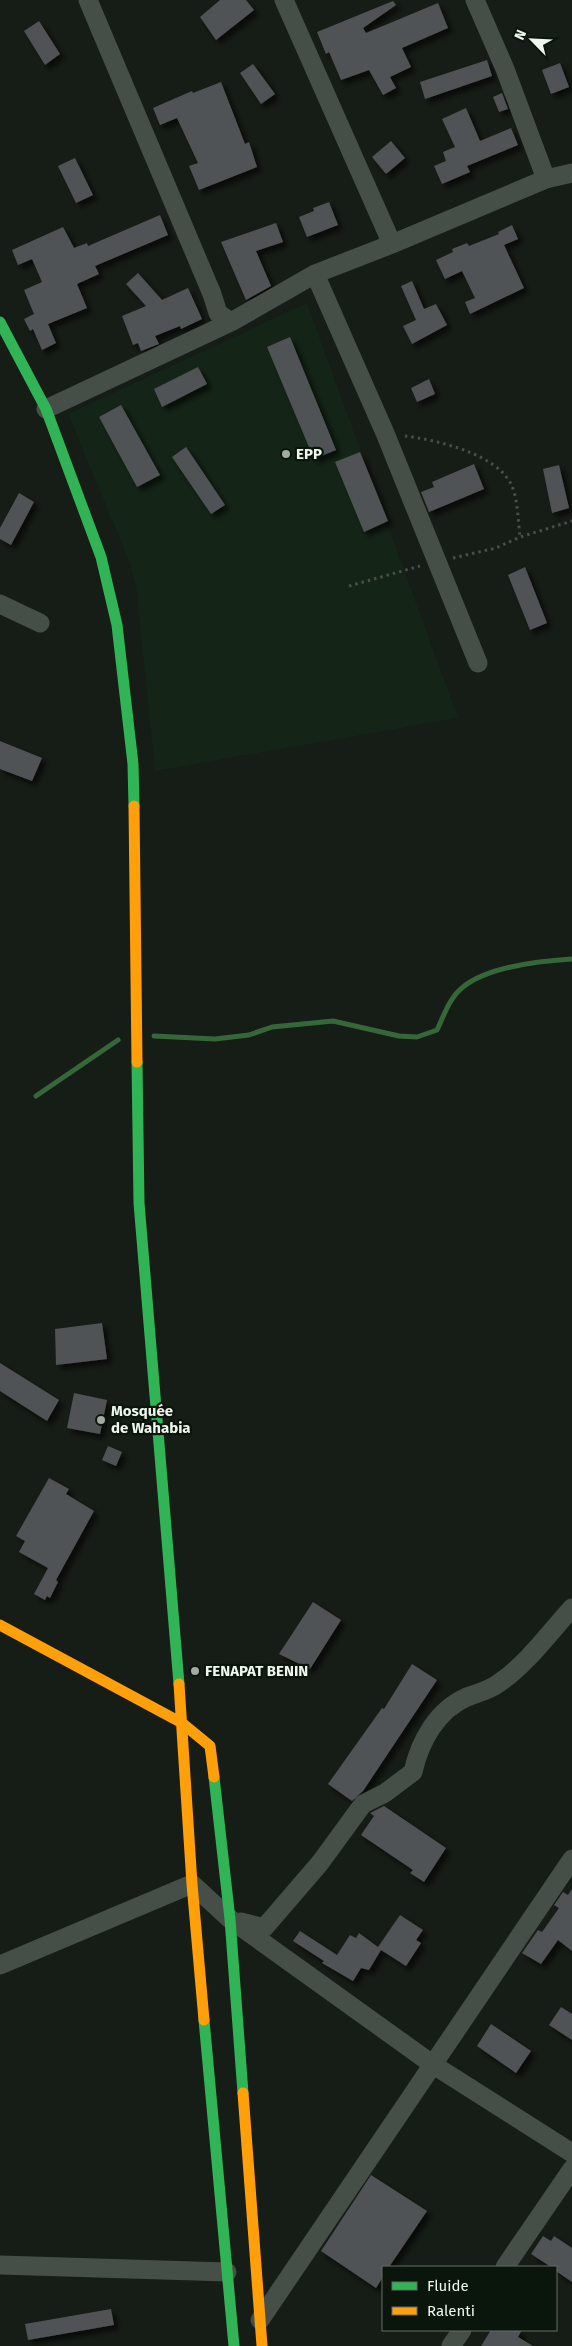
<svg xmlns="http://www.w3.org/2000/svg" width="572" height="2346" font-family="'Fira Sans',sans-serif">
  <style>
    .built { fill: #142416 }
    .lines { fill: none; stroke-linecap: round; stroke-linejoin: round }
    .stream { stroke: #346839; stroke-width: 5 }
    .building { fill: #4f5354; filter: url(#shadow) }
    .path { stroke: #484e48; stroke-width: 3; stroke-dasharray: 2.5 4; stroke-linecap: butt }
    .street { stroke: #464f47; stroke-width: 19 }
    .fast { stroke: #30b455; stroke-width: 11 }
    .slow { stroke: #ff9f0a; stroke-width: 11 }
    .poi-dot { fill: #a2aaa2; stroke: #0a150b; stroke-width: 2 }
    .labels { text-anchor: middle; stroke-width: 4.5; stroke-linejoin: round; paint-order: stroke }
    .poi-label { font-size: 15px; font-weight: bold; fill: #eef6ee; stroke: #0a150b; text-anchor: start }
  </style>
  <defs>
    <filter id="shadow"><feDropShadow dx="4.5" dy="4.5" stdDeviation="2.5" flood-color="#0009"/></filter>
  </defs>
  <rect width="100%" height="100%" fill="#161c16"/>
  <path class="built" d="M307 303 458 718 155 771 136 586 129 561 68 414Z"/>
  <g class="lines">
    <path class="stream" d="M154 1036 215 1039 249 1035 272 1027 333 1021 399 1036 417 1037 437 1030C444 1015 450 997 463 987 489 966 540 961 572 959
      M36 1096 118 1040"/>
  </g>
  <path class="building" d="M220 0H246L254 10 216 40 200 17Z
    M393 1 396 5 363 28 366 33 438 3 448 28 402 48 411 67 390 77 396 88 383 95 369 70 341 80 329 52 326 54 317 32Z
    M39 21 60 54 45 65 24 31Z
    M487 60 492 76 425 99 420 82Z
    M560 63 569 87 551 94 542 70Z
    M253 64 275 94 261 104 240 73Z
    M221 82 245 144 249 142 257 167 199 190 189 166 198 163 177 118 160 125 153 108 192 91 193 93Z
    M502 93 508 109 499 112 493 97Z
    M466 108 480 141 511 128 518 145 467 166 470 172 442 184 434 166 446 161 443 152 455 147 442 119Z
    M391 141 405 158 386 174 372 157Z
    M75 158 93 195 76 203 58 166Z
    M329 202 338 225 307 237 299 217 314 211 313 208Z
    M160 215 168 235 95 266 99 274 77 284 87 308 48 324 56 343 42 350 33 329 30 331 24 319 34 314 24 290 42 282 32 259 18 265 12 250 63 227 74 248 87 243 88 246Z
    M276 223 283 242 256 251 271 286 246 300 221 242Z
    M512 225 518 239 504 245 524 288 470 314 465 302 475 298 462 271 445 279 436 260 453 252 452 249 467 243 469 246 499 234 498 232Z
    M138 273 162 300 188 288 202 319 181 329 180 326 155 336 159 344 141 351 138 343 133 345 122 316 146 306 126 284Z
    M412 281 424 309 436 304 447 325 412 344 403 326 416 320 401 286Z
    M290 337 336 450 314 459 267 347Z
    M198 367 207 384 162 407 154 389Z
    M429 379 435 394 417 402 411 388Z
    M121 405 160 475 137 487 99 417Z
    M186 447 225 505 211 514 172 457Z
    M360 452 388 521 364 532 335 462Z
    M474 464 484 489 429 512 421 492 434 487 432 482Z
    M559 465 569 508 552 513 543 469Z
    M19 493 34 502 11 545 0 539V528Z
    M525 567 547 623 530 630 508 575Z
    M0 741 42 758 32 781 0 769Z
    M102 1323 107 1359 56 1365 55 1329Z
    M0 1363 59 1400 47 1421 0 1391Z
    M74 1393 107 1400 100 1434 67 1428Z
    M108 1446 122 1452 116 1466 102 1460Z
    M49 1478 69 1489 66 1494 94 1511 56 1580 58 1582 50 1598 47 1596 45 1600 34 1594 48 1568 19 1552 25 1541 16 1536Z
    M313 1602 341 1620 310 1669 279 1654Z
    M412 1664 437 1680 363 1791 352 1801 328 1784 382 1708 384 1709Z
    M384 1806 446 1848 424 1882 410 1873 413 1870 361 1835 374 1816 370 1813Z
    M572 1889V1951L558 1940 541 1964 522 1953 538 1930 542 1932 559 1908 554 1905 563 1892 568 1895Z
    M400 1915 423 1930 416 1940 421 1943 406 1966 381 1950 369 1970 361 1968 353 1981 322 1963 324 1961 293 1941 300 1931 337 1955 350 1935 356 1938 359 1933 378 1947Z
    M561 2007 572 2014V2040L549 2025Z
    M491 2024 531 2051 516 2073 477 2046Z
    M371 2175 427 2211 389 2267H383V2277L376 2288 321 2251Z
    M543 2236 551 2241 554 2236 572 2248V2282L556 2271V2267H551L531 2254Z
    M111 2309 114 2325 28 2340 25 2324Z
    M491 2330H522L518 2337 533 2346H481Z"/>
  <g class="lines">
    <path class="path" d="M405 436C436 440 495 453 511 484 518 498 518 521 520 537
      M453 558 496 548 520 537 572 521
      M349 586 420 566"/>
    <path class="street" d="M88 0 212 294 218 313 231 322
      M284 0 392 244
      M475 0 505 69 546 179
      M315 274 385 433 478 663
      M46 409 231 322 315 274 392 244 546 179 572 173
      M0 604 40 623
      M241 1922 264 1928 320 1863 363 1804 385 1793 413 1772C420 1741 437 1710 467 1697 478 1693 490 1690 499 1683 526 1665 550 1632 572 1608
      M0 1965 192 1884 230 1919 432 2064 572 2153
      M0 2265 227 2272
      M505 2267 572 2169
      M260 2320 572 1859
      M451 2346 462 2330"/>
    <path class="fast" d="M0 322 46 409 101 557 117 625 133 764 134 806
      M137 1062 139 1203 179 1684
      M214 1777 230 1919 243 2093
      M204 2020 234 2346"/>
    <path class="slow" d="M134 806 137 1062
      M0 1625 182 1723 210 1746 214 1777
      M179 1684 192 1884 204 2020
      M243 2093 262 2346"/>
  </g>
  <g class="poi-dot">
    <circle cx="286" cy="454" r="5"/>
    <circle cx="101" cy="1420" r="5"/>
    <circle cx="195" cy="1671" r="5"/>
  </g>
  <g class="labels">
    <g class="poi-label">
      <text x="296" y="459">EPP</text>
      <text x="111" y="1416">Mosquée<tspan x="111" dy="17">de Wahabia</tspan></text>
      <text x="205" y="1676">FENAPAT BENIN</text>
    </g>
  </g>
  <rect x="382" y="2266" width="175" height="65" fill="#0a150b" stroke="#656f66"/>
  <rect x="392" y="2282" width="25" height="8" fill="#30b455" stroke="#656f66"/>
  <text x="427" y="2291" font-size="15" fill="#eef6ee">Fluide</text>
  <rect x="392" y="2307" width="25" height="8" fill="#ff9f0a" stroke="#656f66"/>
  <text x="427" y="2316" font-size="15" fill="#eef6ee">Ralenti</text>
  <g transform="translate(532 40) rotate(294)" stroke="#0a150b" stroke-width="4" paint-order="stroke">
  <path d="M0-4L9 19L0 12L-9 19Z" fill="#eef6ee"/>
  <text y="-8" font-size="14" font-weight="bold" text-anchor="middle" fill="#eef6ee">N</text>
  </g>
</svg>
